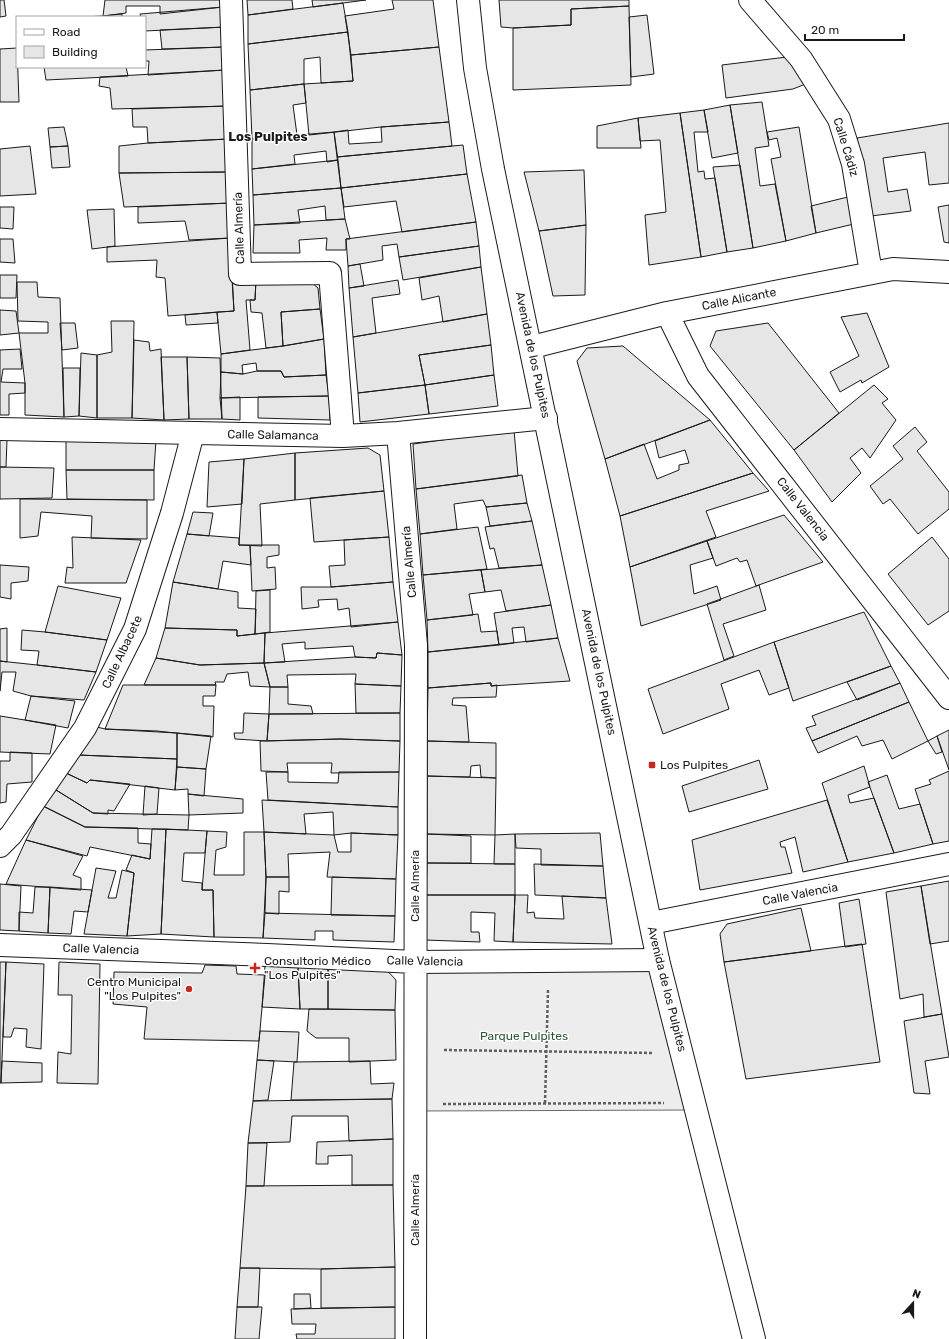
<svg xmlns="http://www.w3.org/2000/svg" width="949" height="1339" font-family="Rubik,sans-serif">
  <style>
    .built { fill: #ededed; stroke: #6a6a6a }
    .building { fill: #e6e6e6; stroke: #1a1a1a }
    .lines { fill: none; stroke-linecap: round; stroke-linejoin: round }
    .minor-casing { stroke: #1a1a1a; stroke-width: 24 }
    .major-casing { stroke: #1a1a1a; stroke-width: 24 }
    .path { stroke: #5f5f5f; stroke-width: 2.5; stroke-dasharray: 3 2; stroke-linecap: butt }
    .minor { stroke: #fff; stroke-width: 22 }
    .major { stroke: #fff; stroke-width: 22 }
    .poi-dot { fill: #c62828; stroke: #fff; stroke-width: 1.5 }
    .labels { text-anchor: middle; stroke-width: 3; stroke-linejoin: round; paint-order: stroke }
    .street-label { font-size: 12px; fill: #1a1a1a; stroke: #fff }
    .poi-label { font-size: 12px; fill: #1a1a1a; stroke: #fff; text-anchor: start }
    .park-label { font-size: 12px; fill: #2b5a34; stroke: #fff }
    .neighbourhood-label { font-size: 13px; font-weight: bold; fill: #1a1a1a; stroke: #fff }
  </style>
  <rect width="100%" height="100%" fill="#fff"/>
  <path class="built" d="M658 960 696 1110 415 1111V962Z"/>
  <path class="building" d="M0 0H4L6 16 0 17Z
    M105 0H222L223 7 160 14V6H126V13L103 16Z
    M247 0H292L293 9 248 15Z
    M312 0H366L313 7Z
    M392 0H433L439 47 351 55 345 16 394 9Z
    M499 0H629V6L571 9V25L513 28 501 27Z
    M343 3 348 32 248 44V15Z
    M629 6 631 85 513 90V28L571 25V9Z
    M223 7 225 27 145 31V17H141L140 14Z
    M122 14V17H83L103 16Z
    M647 15 654 74 631 77 629 17Z
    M225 27 224 47 162 49 160 30Z
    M348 32 353 81 321 83 320 57 304 59V84L250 90 248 44Z
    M224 47 225 70 148 75 149 61H145V50Z
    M439 47 449 122 381 127 309 135 304 84 353 81 351 55Z
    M17 48 19 102H0V49Z
    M787 57 808 83 793 89 726 98 722 65Z
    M44 67H126L128 76 46 80Z
    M225 70 228 106 112 109 110 88 99 86 100 77Z
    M304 84 306 103 293 105 297 135 252 139 250 90Z
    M762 102 769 146 755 148 760 186 775 184 786 241 753 248 730 105Z
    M730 105 738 153 712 158 704 110Z
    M228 106V139L148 143 147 127H133L132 109Z
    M704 110 708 132H694L698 172 704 171 705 179 715 178 727 252 701 257 680 113Z
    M680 113 701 257 649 265 645 215 666 212 660 140 640 141 638 118Z
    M638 118 641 148H597V126Z
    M449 122 452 146 337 157 334 132 348 130 349 144 382 142 381 127Z
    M949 123V183L929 185 925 152 883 158 888 192 907 189 911 211 871 216 857 138Z
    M64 127 68 146 50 147 48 128Z
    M799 127 816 233 786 241 771 159 781 157 777 138 769 140 767 132Z
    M334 132 338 160 327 162 326 151 294 155 295 164 252 169V139Z
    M228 139 230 172 119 173V146L148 143Z
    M463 145 467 174 341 188 337 157Z
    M30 146 36 194 0 196V149Z
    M68 146 70 167 52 168 50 147Z
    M338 160 341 188 253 195 252 169Z
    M740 165 753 248 727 252 713 167Z
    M584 170 586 225 539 231 524 172Z
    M230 172 231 203 124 207 119 173Z
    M467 174 476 222 402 232 396 201 344 207 341 188Z
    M341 188 345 219 326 220 325 206 298 210 300 223 254 225 253 195Z
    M852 196 858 223 816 233 811 206Z
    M231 203 230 238 189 240 185 221 138 223V207Z
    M949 205V243L944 242 938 207Z
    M0 207H14L13 229 0 228Z
    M114 209 115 246 92 249 87 210Z
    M345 219 350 239H346V250H326L327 238 299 240 300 253H253L254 225Z
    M476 222 479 246 399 257 397 244 382 246 383 260 348 266 346 239Z
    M586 225 585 295 553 296 539 231Z
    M230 238 234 311 168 316 165 278 156 277 157 260 107 262V247Z
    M0 239H13L15 263 0 262Z
    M479 246 481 267 403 280 399 257Z
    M360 264 364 286 349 288 348 266Z
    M481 267 487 314 443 322 439 296 422 300 419 278Z
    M0 275H17L16 298H0Z
    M306 278 318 288 320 309 281 312 283 346 266 348 262 313 251 312 250 300H255L256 279Z
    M232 279H256L255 300H246L250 350 221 354 217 312 234 311Z
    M398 280 400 294 372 298 376 333 353 337 349 288Z
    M17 282H37L38 297 60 298 64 417 25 415V383L19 333H48V322L18 321Z
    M320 309 324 339 283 346 281 312Z
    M0 310 16 311 19 333 0 335Z
    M217 312 218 323 186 325 185 315Z
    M867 313 889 367 862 383 861 380 840 392 830 372 859 356 841 317Z
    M487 314 491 345 419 355 425 385 358 393 353 337Z
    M111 321H134L132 418H97V355L112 352Z
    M60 323H75L78 348 62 350Z
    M768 323 839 413 794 450 710 346 716 331Z
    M324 339 326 375 284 377 281 371H257L256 363 242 365 243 374 221 372V354L283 346Z
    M134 340 149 342 150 351 161 349 164 420 132 418Z
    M491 345 494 375 425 385 419 355Z
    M623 346 710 420 605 459 577 361 587 348Z
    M20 349 22 369H3L1 382 25 383V393L9 394V415H0V350Z
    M81 353 97 355V418L79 416Z
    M161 357H187L189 419 164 420Z
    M187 357 220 358 222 419H189Z
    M63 368H80L79 416 64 417Z
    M257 371H281L284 377 326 375 329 396 220 398 221 372 243 374Z
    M494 375 498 406 429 414 425 385Z
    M425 385 429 414 360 422 358 393Z
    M874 385 888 399 882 403 896 420 870 458 862 448 850 458 861 473 832 502 794 450Z
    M329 396 330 420 258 418V397Z
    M240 397V420L222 419 220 398Z
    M710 420 753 473 620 516 605 459 644 444 657 479 679 470V465L689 463 685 450 659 458 655 441Z
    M915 427 927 442 917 451 949 492V509L918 534 890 499 883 504 870 486 903 459 893 446Z
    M514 430 518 476 416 489 413 444Z
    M0 439 7 440 6 467H0Z
    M156 440 154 470H66V441Z
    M368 448 380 455 384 491 295 500V453Z
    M295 453V500L260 504 262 546 239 545 244 459Z
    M244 459 242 504 207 507 209 462Z
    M0 467 54 468 52 498 0 499Z
    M66 470H154V500L67 499Z
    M753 473 769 491 706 511 716 537 630 567 620 516Z
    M522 475 527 503 486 507 483 500 454 504 457 529 420 534 416 489Z
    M384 491 389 537 314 542 310 498Z
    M20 499 147 500V539L91 538 92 516 41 512 38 536 20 538Z
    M527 503 532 521 490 526 486 507Z
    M193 512 213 513 209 536 187 534Z
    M784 515 823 562 756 586 747 560 740 562 737 558 716 566 707 541Z
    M532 521 542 565 499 568 494 548 490 549 485 527Z
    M478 527 487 569 423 575 420 534Z
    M187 534 239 538V545H250L251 565 223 561 218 589 173 582Z
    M72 537 141 540 126 583H65L67 567 73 568Z
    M389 537 393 582 331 587 329 566 345 565 344 540Z
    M932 537 949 559V611L928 625 888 574Z
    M707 541 713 558 690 565 694 594 717 586 721 600 641 626 630 567Z
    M250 545H279V555L267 557V568L275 567 276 589 252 591Z
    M0 565 29 567 28 581 11 583V599L0 597Z
    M542 565 551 605 506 611 501 590 485 592 481 570Z
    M481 570 485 592 469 594 473 615 427 620 423 575Z
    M173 582 238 592V608L256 609 255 634 237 636V630L165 628Z
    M393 582 398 622 351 627 349 608 338 610 337 599 318 600 319 607 302 609 301 587H331Z
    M759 585 766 610 723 624 734 656 724 660 707 604Z
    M58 586 121 598 107 640 45 632Z
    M270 590V632L255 634 256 591Z
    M551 605 558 638 526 642 524 627 512 628 514 643 499 645 494 613Z
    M864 612 891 666 793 701 774 642Z
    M478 614 481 632 497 631 499 645 428 652 427 620Z
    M398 622 402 655 377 653 376 658 355 657 353 646 305 649V642L282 644 285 662 264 663 265 633Z
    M7 628V662L0 661V629Z
    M165 628 237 630V636L265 633 264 663 200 665 156 658Z
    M22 630 45 632 107 640 96 672 37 665 39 651 21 650Z
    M558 638 570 681 491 686V683L428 688V652Z
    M774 642 789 688 769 695 759 670 721 684 729 709 663 734 648 689Z
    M377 653 402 655 401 686 355 684 356 674 287 675 288 687H270L264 663 355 657 376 658Z
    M156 658 200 665 264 663 270 687 250 686 248 672 227 674 224 682H215L216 685H144Z
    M0 661 37 665 96 672 84 700 31 696 13 691 16 672H2L0 691Z
    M891 666 900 683 857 700 847 682Z
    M491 683V686L497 685 496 697 453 698 452 705 466 706 469 742 427 741 428 688Z
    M900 683 909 702 812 741 806 728 816 725 812 716Z
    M355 684 401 686 400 713H356Z
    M123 685H216L215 696H203V706H214L213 737 157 731 105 729Z
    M270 687H288V704L311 706 313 714H269Z
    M31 696 75 701 68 728 25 720Z
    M909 702 928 741 892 759 883 740 862 746 857 736 818 753 812 741Z
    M244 713 269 714 267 741 235 739 234 733H243Z
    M400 713V741L340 739 267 741 269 714Z
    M0 716 56 725 50 754 0 752Z
    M97 727 105 729 177 733V759L78 755Z
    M949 730V770L937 736Z
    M177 733 211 736 206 769 177 767Z
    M937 736 942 752 936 754 928 741Z
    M340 739 400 741 399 772 331 773 332 763H287L288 772 261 771 260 741Z
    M427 741 496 743V778L481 777 480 765 471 766 470 777 427 776Z
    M10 752 32 753V782L7 784 6 802 0 803V761H10Z
    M78 755 177 759 175 790 90 780 87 783 66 773Z
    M759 760 768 789 689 812 682 786Z
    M864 766 870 787 848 795 850 803 874 798 894 853 848 862 822 783Z
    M177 767 206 769 204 796 188 794V789L175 790Z
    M949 771V841L933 844 915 789 931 784 929 780Z
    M266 772H288V782L338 783 339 772H399L398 807 268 800Z
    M66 773 87 783 90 780 130 784 114 811 108 810V814L93 813 56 790Z
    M887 775 899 809 920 804 933 844 894 853 868 782Z
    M427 776 496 778 495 835 427 834Z
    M145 786 159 788 157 814 143 815Z
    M56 790 93 813 189 815 188 830 85 827 43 806Z
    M188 794 243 799V813L189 815Z
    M262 800 398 807V835L351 833 334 835 333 812 304 814 306 834 264 832Z
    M827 800 848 862 803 872 795 837 780 842 781 847H785L792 873 700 890 692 840Z
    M43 806 85 827 138 828V843L151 844 150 859 90 847 87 856 26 840Z
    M152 829H166L161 934 127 936 134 873 126 870 132 855 150 859Z
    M166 829 207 831 205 853H184L182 881 202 883V890H213L214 937 161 934Z
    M207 831 227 832 226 847 216 850 214 875H244V832H264L266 877 263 938 214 937 213 890H202Z
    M264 832 334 835 338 852H351V833L398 835 396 879 327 877 330 852 288 854 289 877H266Z
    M600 833 603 866 541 865V849L516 848 515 834Z
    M427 834 471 836V863H427Z
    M515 834V864H494L495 835Z
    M26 840 83 856 73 875 81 878V890L6 884Z
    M427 863 515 864V895H426Z
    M534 864 603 866 606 898 535 895Z
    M96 868 116 871 108 898H116L122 870 134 873 127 936 84 934Z
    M266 877H289V892L279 891V914L265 913Z
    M332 877 396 879 395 916 331 915Z
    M949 881V941L930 944 921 886Z
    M0 884 21 886 19 931 0 930Z
    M921 886 942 1014 924 1017 923 994 900 999 886 892Z
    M35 887H50L48 933 19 931V912L33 913Z
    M50 887 92 890 88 912 74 911 71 934 48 933Z
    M426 895H515L513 942 494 941 495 913 471 912V932H479L480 942 425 940Z
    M515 895H528L527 913 534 912 535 918 564 919 562 896 606 898 612 944 513 942Z
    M859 899 866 944 845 947 839 903Z
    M801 908 811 951 724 962 720 934 727 924Z
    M265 913 395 916 394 942 333 940V931H315V940L263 938Z
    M862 944 880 1062 746 1079 724 962Z
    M0 962H6L1 1083H0Z
    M6 962 44 964 41 1049 26 1047 27 1029 14 1028 11 1037H3Z
    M59 962 100 964 98 1084 57 1083 58 1052 71 1054 72 995H58Z
    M205 965 236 966 237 974 265 975 259 1041 144 1039 147 1007 113 1004 114 972 202 973Z
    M328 965V1009H300L298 967Z
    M328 965H382L396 980 395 1010 328 1009Z
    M265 966 298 967 300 1009 262 1007Z
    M309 1009 395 1010 396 1060 349 1062V1038H316L307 1031Z
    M942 1014 949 1057 925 1061 930 1094 914 1093 904 1021Z
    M260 1031 299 1032 297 1062 257 1060Z
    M257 1060 274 1061 268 1100 253 1101Z
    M2 1061 42 1063V1082L1 1083Z
    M370 1061 371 1084 394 1083 392 1099 291 1100 294 1062Z
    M392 1099 393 1139 349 1141 348 1116H292L290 1142 248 1143 253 1101Z
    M393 1139V1185H352V1155L328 1156V1164H316L317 1142Z
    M248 1143H267L264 1186H246Z
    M393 1185 395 1267 321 1269 240 1268 246 1186Z
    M395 1267V1307L321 1308V1269Z
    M240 1268H260L258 1307H237Z
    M294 1294H310L311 1308 294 1309Z
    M237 1307H262L259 1339H235Z
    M395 1307V1339H297L296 1334H315L316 1324H292L291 1309Z"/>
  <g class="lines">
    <g class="minor-casing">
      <path id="minor" d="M231 0 240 274 330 273 343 436
        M750 0 801 59 839 119 853 164 871 273
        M667 313 698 376 949 698
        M532 347 667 313 893 269 949 272
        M0 429 343 436 398 433 546 418
        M398 433 416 645 415 1339
        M0 846 11 835 85 728 135 629 172 513 193 433
        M651 923 949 864
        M0 945 267 955 415 962 658 960"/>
    </g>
    <g class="major-casing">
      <path id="major" d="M468 0 475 68 493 169 658 960 754 1339"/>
    </g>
    <path class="path" d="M444 1050 653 1053
      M545 1103 548 990
      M443 1104 664 1103"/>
    <use href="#minor" class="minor"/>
    <use href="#major" class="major"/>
  </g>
  <g class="poi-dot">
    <rect x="648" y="761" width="8" height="8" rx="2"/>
    <path d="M253 962h4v4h4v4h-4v4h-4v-4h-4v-4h4z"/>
    <circle cx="189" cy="989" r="4"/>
  </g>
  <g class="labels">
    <g class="street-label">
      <text transform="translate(846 147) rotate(73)" y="4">Calle Cádiz</text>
      <text transform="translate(239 228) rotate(-92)" y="4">Calle Almería</text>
      <text transform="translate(739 299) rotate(-11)" y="4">Calle Alicante</text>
      <text transform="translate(533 355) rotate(78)" y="4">Avenida de los Pulpites</text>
      <text transform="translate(273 435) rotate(1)" y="4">Calle Salamanca</text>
      <text transform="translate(803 509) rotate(52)" y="4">Calle Valencia</text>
      <text transform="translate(409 562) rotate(-95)" y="4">Calle Almería</text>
      <text transform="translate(122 652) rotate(-65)" y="4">Calle Albacete</text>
      <text transform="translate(599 672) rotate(78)" y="4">Avenida de los Pulpites</text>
      <text transform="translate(415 886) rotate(-90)" y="4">Calle Almería</text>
      <text transform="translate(800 894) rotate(-11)" y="4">Calle Valencia</text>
      <text transform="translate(101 949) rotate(2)" y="4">Calle Valencia</text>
      <text transform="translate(425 961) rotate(1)" y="4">Calle Valencia</text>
      <text transform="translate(667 989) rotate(76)" y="4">Avenida de los Pulpites</text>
      <text transform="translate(415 1210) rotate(-90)" y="4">Calle Almería</text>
    </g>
    <g class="poi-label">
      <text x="660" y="769">Los Pulpites</text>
      <text x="264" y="965">Consultorio Médico<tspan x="264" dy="14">"Los Pulpites"</tspan></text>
      <text x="181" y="986" text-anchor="end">Centro Municipal<tspan x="181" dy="14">"Los Pulpites"</tspan></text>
    </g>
    <g class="park-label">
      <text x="524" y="1040">Parque Pulpites</text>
    </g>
    <g class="neighbourhood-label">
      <text x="268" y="141">Los Pulpites</text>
    </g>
  </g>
  <rect x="16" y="16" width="130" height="52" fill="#ffffff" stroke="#a3a3a3"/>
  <rect x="24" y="29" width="20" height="6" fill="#ffffff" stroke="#a3a3a3"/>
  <text x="52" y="36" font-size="12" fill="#1a1a1a">Road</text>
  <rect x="24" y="46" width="20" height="12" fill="#e6e6e6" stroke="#a3a3a3"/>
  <text x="52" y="56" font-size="12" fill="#1a1a1a">Building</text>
  <g transform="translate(913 1303) rotate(21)" stroke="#ffffff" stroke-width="3" paint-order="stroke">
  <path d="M0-3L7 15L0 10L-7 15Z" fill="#1a1a1a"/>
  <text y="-6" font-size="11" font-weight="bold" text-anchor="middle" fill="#1a1a1a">N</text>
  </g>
  <path d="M805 34v6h99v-6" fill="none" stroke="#1a1a1a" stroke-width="2"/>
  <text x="811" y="34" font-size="12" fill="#1a1a1a" stroke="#ffffff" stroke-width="3" paint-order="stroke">20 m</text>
</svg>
